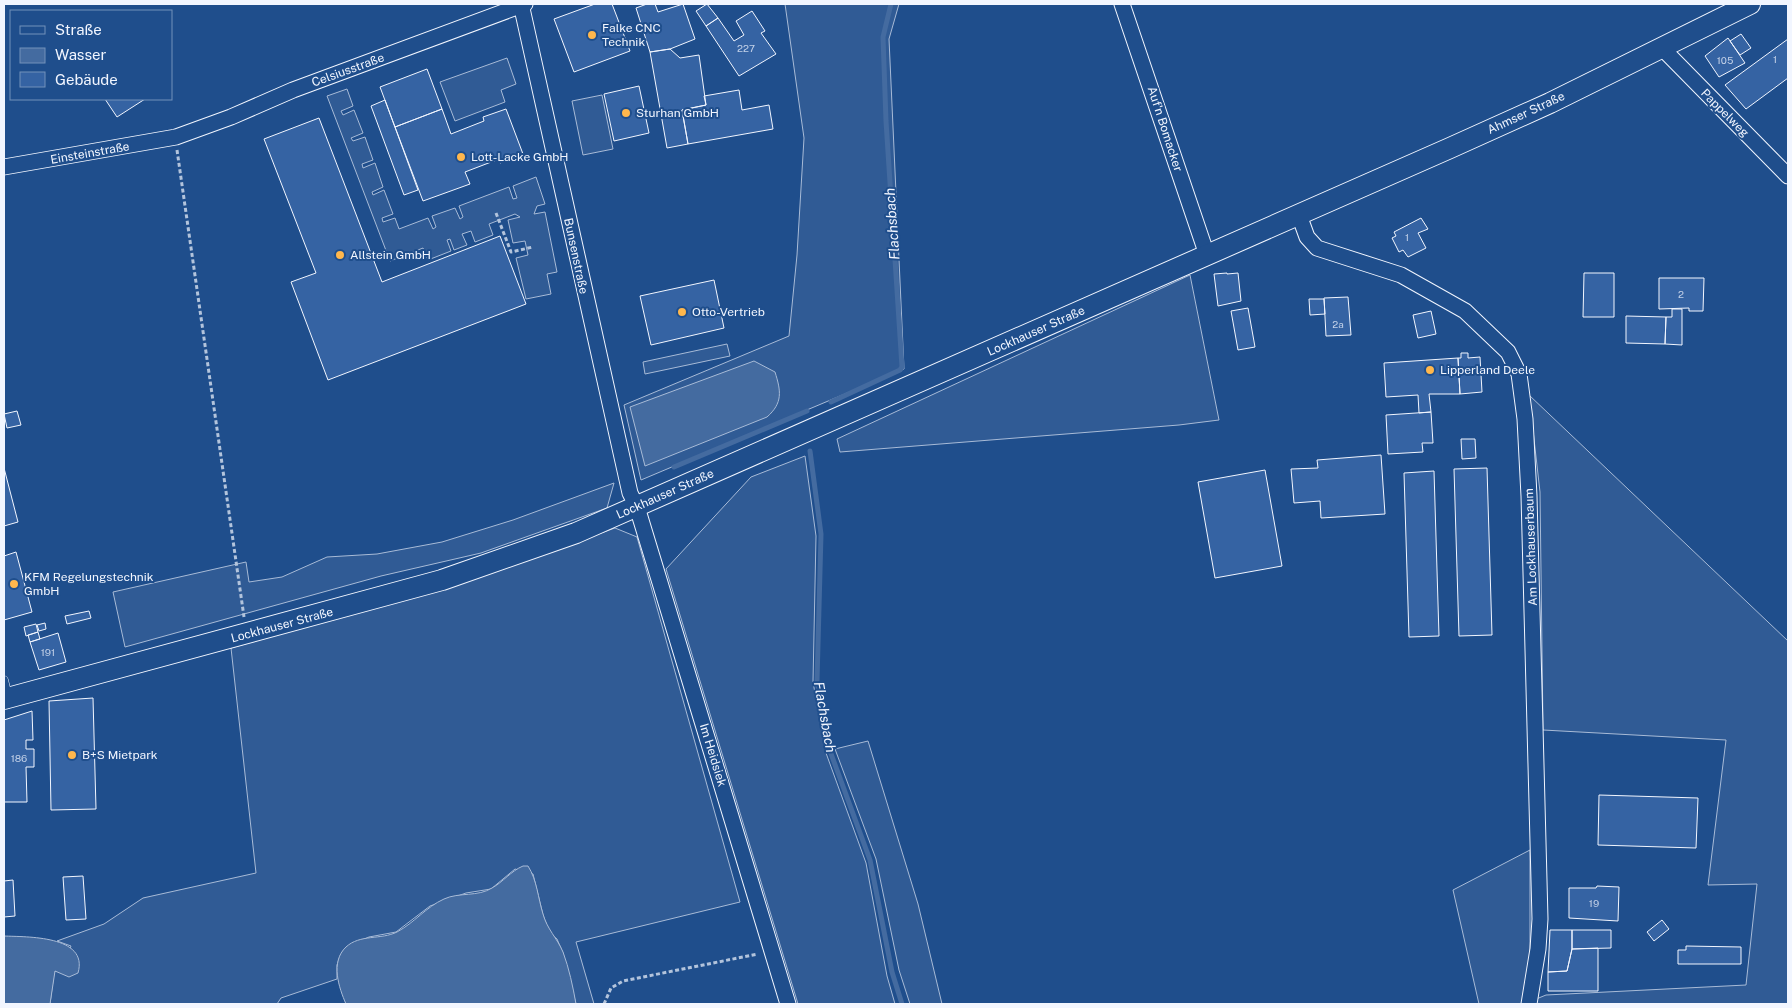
<svg xmlns="http://www.w3.org/2000/svg" width="1792" height="1008" font-family="'Public Sans',sans-serif">
  <style>
    .built { fill: #305b95; stroke: #a8bbd7 }
    .water { fill: #446ba0; stroke: #a8bbd7 }
    .lines { fill: none; stroke-linecap: round; stroke-linejoin: round }
    .stream { stroke: #446ba0; stroke-width: 5 }
    .building { fill: #3563a3; stroke: #f2f6ff }
    .lane-casing { stroke: #f2f6ff; stroke-width: 9 }
    .street-casing { stroke: #f2f6ff; stroke-width: 17 }
    .secondary-casing { stroke: #f2f6ff; stroke-width: 22 }
    .path { stroke: #b3c4dc; stroke-width: 3; stroke-dasharray: 4 2.5; stroke-linecap: butt }
    .lane { stroke: #1f4e8c; stroke-width: 8 }
    .street { stroke: #1f4e8c; stroke-width: 15 }
    .secondary { stroke: #1f4e8c; stroke-width: 20 }
    .poi-dot { fill: #ffb74d; stroke: #1f4e8c; stroke-width: 2 }
    .labels { text-anchor: middle; stroke-width: 4; stroke-linejoin: round; paint-order: stroke }
    .number-label { font-size: 10px; fill: #c3d1e8 }
    .poi-label { font-size: 12px; fill: #f2f6ff; stroke: #1f4e8c; text-anchor: start }
    .street-label { font-size: 12px; fill: #f2f6ff; stroke: #1f4e8c }
    .water-label { font-size: 14px; font-style: italic; fill: #f2f6ff; stroke: #1f4e8c }
  </style>
  <rect width="100%" height="100%" fill="#1f4e8c"/>
  <path class="built" d="M785 4H899L889 39 904 369 641 480 624 405 789 336 797 255 804 138Z
    M507 58 516 84 501 90 505 102 455 121 440 82Z
    M347 89 353 106 341 111 343 115 354 110 363 133 351 138 353 141 365 137 373 160 362 164 363 168 375 163 383 187 372 192 373 195 384 190 393 214 382 218 383 222 395 218 399 229 428 218 433 229 436 227 432 216 455 208 460 219 463 217 459 206 509 187 513 199 517 198 513 186 536 177 545 204 537 206 534 214 545 212 557 272 547 274 551 294 526 299 516 258 528 255 525 241 513 243 508 220 520 217 515 214 489 224 493 235 475 242 471 231 462 234 467 245 454 250 450 239 447 240 451 251 428 260 423 248 390 261 327 96Z
    M602 95 613 149 583 155 572 101Z
    M1190 275 1219 420 1179 425 840 452 837 439Z
    M727 344 730 356 645 374 643 362Z
    M1529 395 1788 641V1004H1524L1546 995 1746 985 1757 884 1708 885 1726 740 1543 730 1540 492Z
    M805 456 816 536 813 682 826 753 866 863 887 976 895 1004H798L666 569 751 477Z
    M614 483 607 508 481 553 381 576 125 647 113 592 246 562 249 582 282 577 327 557 377 554 442 542 513 520Z
    M615 528 637 537 740 902 576 942 594 1004H576L563 953 557 939 550 933 543 915 533 874 515 869 491 889 466 893 430 906 396 932 369 937 346 947 340 956 337 965V979L281 998 277 1004H50L54 973 55 971 60 972 71 946 57 941 104 924 143 898 256 873 231 648 470 580Z
    M868 741 918 904 942 1004H910L899 970 876 859 835 749Z
    M1530 850V961L1522 1004H1479L1453 890Z"/>
  <path class="water" d="M754 361 775 372C781 391 783 403 767 417L645 466 630 407Z
    M523 866H528C537 880 538 898 543 914 547 929 557 938 563 952 569 968 573 987 576 1004H346C339 988 330 962 346 947 360 934 381 940 397 932 414 923 426 907 444 899 459 892 478 897 492 888 503 882 511 871 523 866Z
    M4 936C26 937 89 935 78 973L69 977 55 971 50 1004H4Z"/>
  <g class="lines">
    <path class="stream" d="M831 402 900 370 902 367 886 121 883 37 891 4
      M810 451 821 534 817 681 830 751 870 860 892 972 902 1004
      M674 467 807 411"/>
  </g>
  <path class="building" d="M595 4H612L630 51 574 72 554 19Z
    M647 4H655L658 12 683 4 695 39 670 49 650 52 636 8Z
    M707 4 718 18 706 26 696 11Z
    M752 11 765 31 761 33 776 54 739 76 706 26 718 18 734 41 744 35 736 21Z
    M1741 34 1751 48 1740 55 1730 41Z
    M1728 38 1745 63 1719 77 1705 56Z
    M1788 39V78L1746 109 1725 85Z
    M670 49 680 58 699 55 706 105 682 110 688 144 667 148 650 52Z
    M427 69 442 109 395 127 380 87Z
    M639 86 649 133 614 141 604 94Z
    M739 90 742 110 769 105 773 129 688 144 682 110 706 105 704 96Z
    M105 99H145L117 117Z
    M385 100 418 190 404 195 371 106Z
    M442 109 451 134 484 121 483 117 506 109 523 154 500 163 499 159 465 172 470 184 423 201 395 127Z
    M319 118 382 282 500 236 526 304 328 380 291 282 316 273 264 139Z
    M1421 218 1428 229 1418 233 1426 248 1408 257 1403 250 1399 252 1392 238 1396 236 1394 232Z
    M1227 273V274L1238 273 1241 301 1218 306 1214 274Z
    M1584 273H1614V317H1583Z
    M1659 278H1704L1703 311H1689V308L1659 309Z
    M714 280 724 328 651 345 640 296Z
    M1348 297 1351 335 1326 336 1324 298Z
    M1309 299H1324L1325 314 1310 315Z
    M1248 308 1255 347 1238 350 1231 311Z
    M1672 309H1682V345L1665 344 1666 317H1672Z
    M1431 311 1436 334 1418 338 1413 315Z
    M1626 316 1666 317 1665 344 1626 343Z
    M1461 353H1468V358L1480 357 1482 392 1460 394 1458 358H1461Z
    M1458 358 1460 394H1429L1431 412 1419 413 1418 395 1386 397 1384 363Z
    M17 411 21 425 7 428 4 414Z
    M1431 412 1433 443H1422L1423 452 1388 454 1386 415Z
    M1461 439H1475L1476 458 1462 459Z
    M1381 455 1385 514 1321 518 1320 501 1294 503 1291 469 1318 468 1317 460Z
    M4 468 18 522 4 526Z
    M1487 468 1492 635 1459 636 1454 469Z
    M1265 470 1282 566 1215 578 1198 482Z
    M1434 471 1439 636 1409 637 1404 473Z
    M16 552 32 612 4 620V556Z
    M89 611 91 618 67 624 65 616Z
    M45 623 46 629 39 631 37 625Z
    M36 624 38 632 26 636 24 627Z
    M38 632 40 639 30 642 28 635Z
    M58 633 66 662 39 670 30 642Z
    M93 698 96 809 51 810 49 701Z
    M32 711 33 740H26V749H34V767H26L27 802H4V720Z
    M1599 795 1698 798 1696 848 1598 845Z
    M83 876 86 919 66 920 63 877Z
    M13 880 15 916 4 917V881Z
    M1597 886 1619 887 1618 921 1569 918V888H1596Z
    M1662 920 1669 929 1654 941 1647 932Z
    M1550 930H1572V949L1567 971 1548 972Z
    M1572 930H1611V948L1572 949Z
    M1686 946 1741 947V964H1678V950H1686Z
    M1598 948V991H1548V972L1567 971 1572 949Z"/>
  <g class="lines">
    <g class="lane-casing">
      <path id="lane" d="M4 680 8 696"/>
    </g>
    <g class="street-casing">
      <path id="street" d="M521 4 630 493 637 507 788 1004
        M1122 4 1207 255
        M1662 48 1788 176
        M4 167 176 137 231 117 293 90 525 4
        M1299 215 1307 237 1317 248 1401 275 1465 311 1508 352 1519 374 1525 419 1529 496 1540 919 1538 949 1529 1004"/>
    </g>
    <g class="secondary-casing">
      <path id="secondary" d="M4 699 442 580 576 533 1450 148 1550 103 1750 4"/>
    </g>
    <path class="path" d="M177 150 244 617
      M496 213 511 252 533 247
      M604 1004 611 988 623 981 758 954"/>
    <use href="#lane" class="lane"/>
    <use href="#street" class="street"/>
    <use href="#secondary" class="secondary"/>
  </g>
  <g class="poi-dot">
    <circle cx="592" cy="35" r="5"/>
    <circle cx="626" cy="113" r="5"/>
    <circle cx="461" cy="157" r="5"/>
    <circle cx="340" cy="255" r="5"/>
    <circle cx="682" cy="312" r="5"/>
    <circle cx="1430" cy="370" r="5"/>
    <circle cx="14" cy="584" r="5"/>
    <circle cx="72" cy="755" r="5"/>
  </g>
  <g class="labels">
    <g class="number-label">
      <text x="746" y="52">227</text>
      <text x="1775" y="63">1</text>
      <text x="1725" y="64">105</text>
      <text x="1407" y="241">1</text>
      <text x="1681" y="298">2</text>
      <text x="1338" y="328">2a</text>
      <text x="48" y="656">191</text>
      <text x="19" y="762">186</text>
      <text x="1594" y="907">19</text>
    </g>
    <g class="poi-label">
      <text x="602" y="32">Falke CNC<tspan x="602" dy="14">Technik</tspan></text>
      <text x="636" y="117">Sturhan GmbH</text>
      <text x="471" y="161">Lott-Lacke GmbH</text>
      <text x="350" y="259">Allstein GmbH</text>
      <text x="692" y="316">Otto-Vertrieb</text>
      <text x="1440" y="374">Lipperland Deele</text>
      <text x="24" y="581">KFM Regelungstechnik<tspan x="24" dy="14">GmbH</tspan></text>
      <text x="82" y="759">B+S Mietpark</text>
    </g>
    <g class="street-label">
      <text transform="translate(348 70) rotate(-20)" y="4">Celsiusstraße</text>
      <text transform="translate(1526 113) rotate(-25)" y="4">Ahmser Straße</text>
      <text transform="translate(1725 113) rotate(45)" y="4">Pappelweg</text>
      <text transform="translate(1165 129) rotate(72)" y="4">Auf'n Bomacker</text>
      <text transform="translate(90 153) rotate(-10)" y="4">Einsteinstraße</text>
      <text transform="translate(576 256) rotate(78)" y="4">Bunsenstraße</text>
      <text transform="translate(1036 331) rotate(-24)" y="4">Lockhauser Straße</text>
      <text transform="translate(665 494) rotate(-24)" y="4">Lockhauser Straße</text>
      <text transform="translate(1531 547) rotate(-92)" y="4">Am Lockhauserbaum</text>
      <text transform="translate(282 625) rotate(-15)" y="4">Lockhauser Straße</text>
      <text transform="translate(713 755) rotate(73)" y="4">Im Heidsiek</text>
    </g>
    <g class="water-label">
      <text transform="translate(892 224) rotate(-94)" y="5">Flachsbach</text>
      <text transform="translate(825 717) rotate(80)" y="5">Flachsbach</text>
    </g>
  </g>
  <rect width="1792" height="1008" fill="none" stroke="#f2f6ff" stroke-width="10"/>
  <rect x="10" y="10" width="162" height="90" fill="#1f4e8c" stroke="#7391ba"/>
  <rect x="20" y="26" width="25" height="8" fill="#1f4e8c" stroke="#7391ba"/>
  <text x="55" y="35" font-size="15" fill="#f2f6ff">Straße</text>
  <rect x="20" y="48" width="25" height="15" fill="#446ba0" stroke="#7391ba"/>
  <text x="55" y="60" font-size="15" fill="#f2f6ff">Wasser</text>
  <rect x="20" y="72" width="25" height="15" fill="#3563a3" stroke="#7391ba"/>
  <text x="55" y="85" font-size="15" fill="#f2f6ff">Gebäude</text>
</svg>
